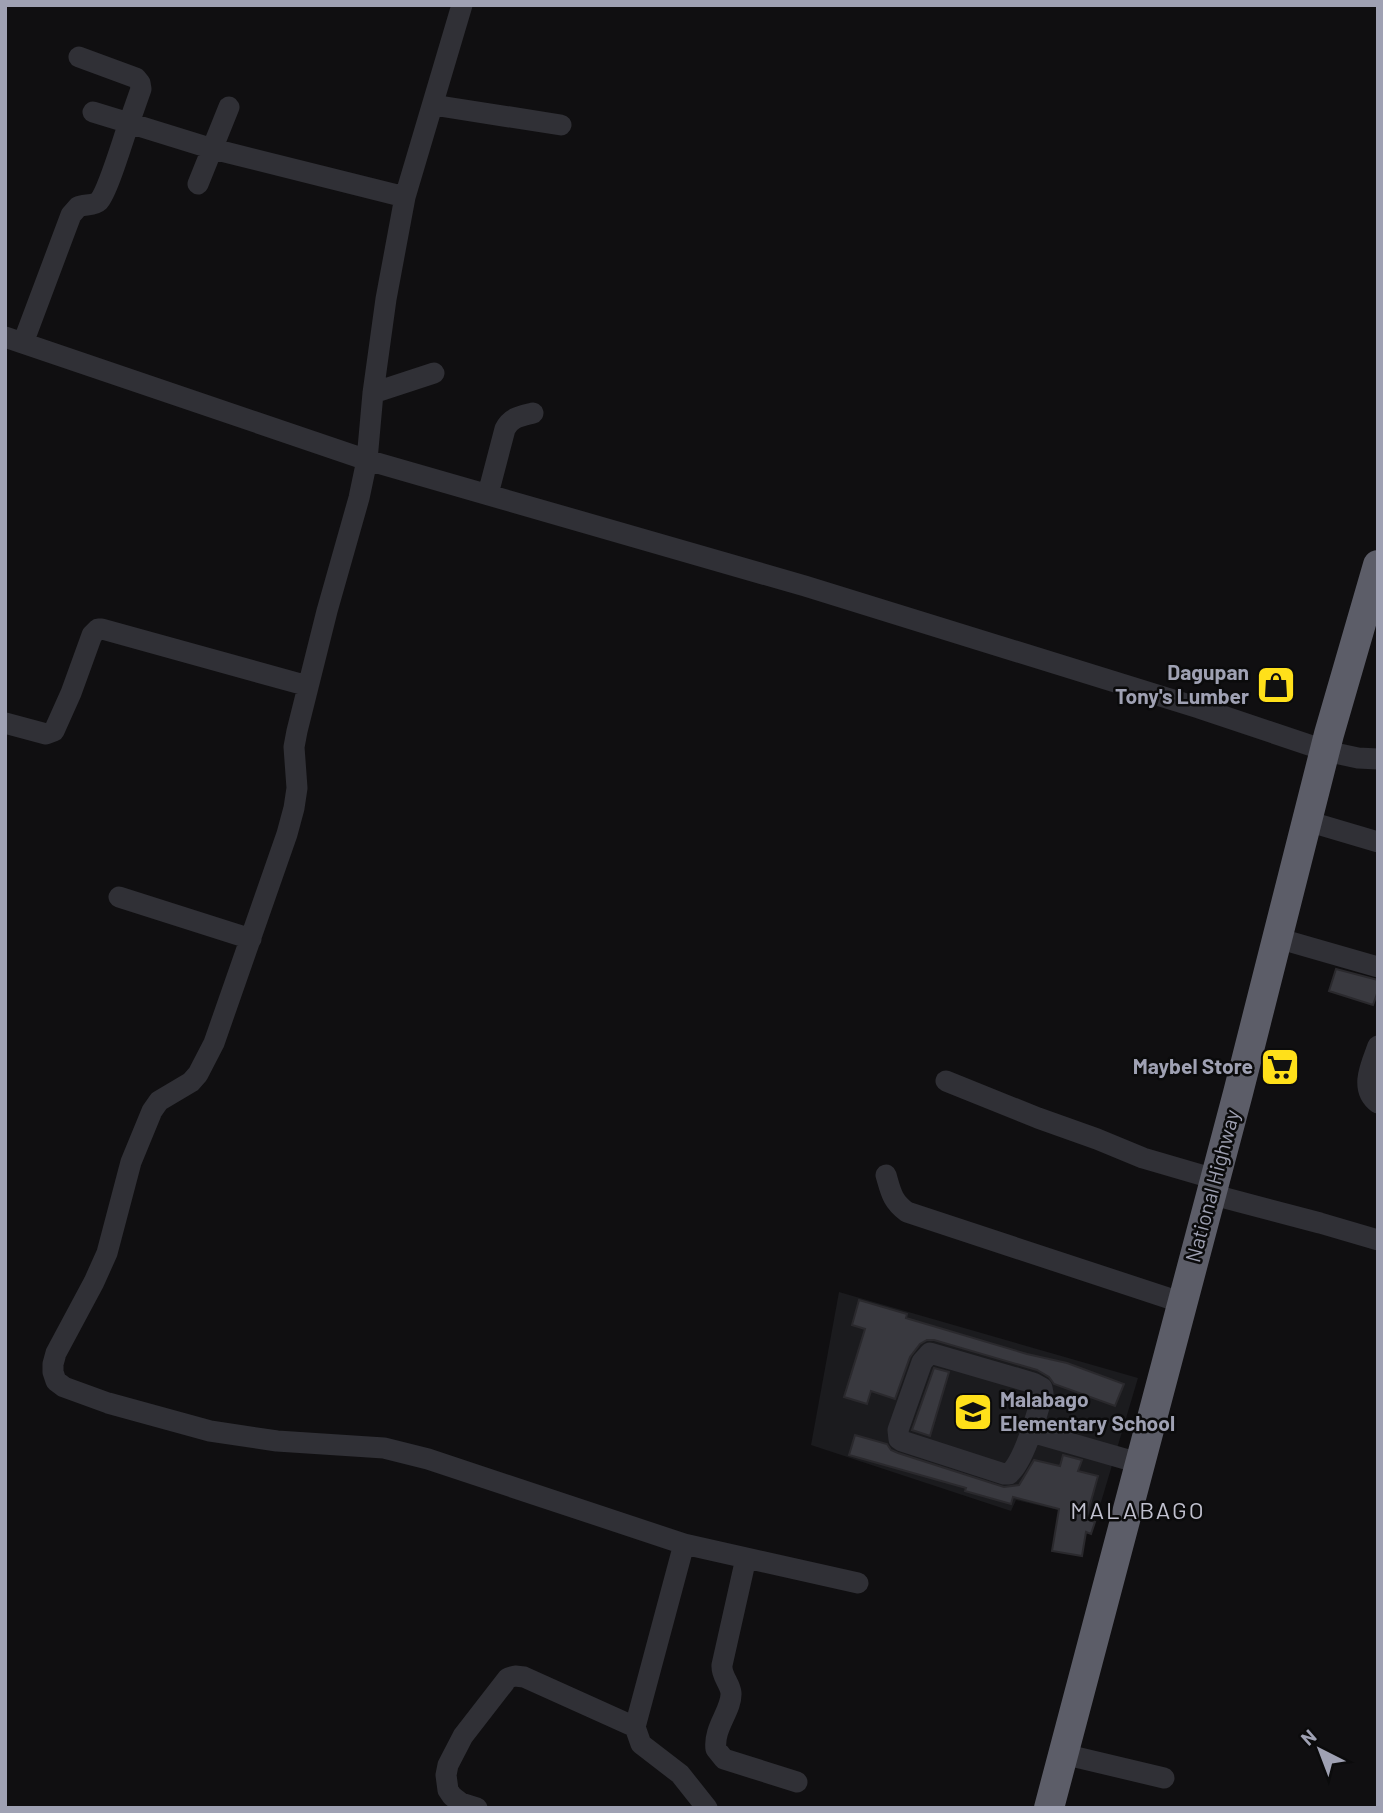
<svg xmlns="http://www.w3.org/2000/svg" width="1383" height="1813" font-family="Barlow,sans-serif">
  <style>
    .built { fill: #1b1b1e }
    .building { fill: #39393f; stroke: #2a292d; stroke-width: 2 }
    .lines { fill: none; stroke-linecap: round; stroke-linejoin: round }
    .minor { stroke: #303036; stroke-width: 21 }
    .highway { stroke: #5c5d68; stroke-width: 30 }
    .labels { text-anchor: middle; stroke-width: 5; stroke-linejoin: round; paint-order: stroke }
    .poi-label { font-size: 21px; font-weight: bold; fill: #9fa1b3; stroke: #0b0b0c; text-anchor: end }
    .street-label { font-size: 21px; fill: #9fa1b3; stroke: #0b0b0c }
    .quarter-label { font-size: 24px; letter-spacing: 2px; fill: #c1c1cf; stroke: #0b0b0c }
  </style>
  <rect width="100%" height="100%" fill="#100f11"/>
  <path class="built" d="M839 1292 1138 1378 1096 1519 1016 1500 1011 1511 811 1445Z"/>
  <path class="building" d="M1336 969 1378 980V991L1373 1005 1329 991Z
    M1274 1053 1298 1061 1292 1078 1268 1070Z
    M859 1300 907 1314 906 1318 1027 1354 1067 1363 1124 1384 1115 1406 1054 1384 1049 1377 1037 1370 934 1340H927L920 1344 910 1357 895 1399 871 1391 867 1404 844 1397 865 1329 852 1325Z
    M934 1368 949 1372 930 1436 912 1430Z
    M855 1435 887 1444 891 1450 898 1453 1004 1487 1019 1485 1034 1460 1060 1466 1063 1455 1082 1460 1078 1471 1098 1476 1086 1519 1095 1522 1091 1534 1086 1532 1082 1556 1052 1551 1059 1509 1013 1497 1011 1504 965 1491 966 1488 849 1455Z"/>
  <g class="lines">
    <path class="minor" d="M462 5 405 197 386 299 373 393 367 460 359 498 327 611 297 731 294 747 297 788 294 808 287 834 214 1043 198 1074 191 1082 159 1101 152 1111 131 1162 107 1253 94 1282 56 1353 53 1364V1372L56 1381 64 1387 108 1403 210 1431 277 1441 384 1448 428 1459 684 1544 858 1583
      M79 57 136 78 140 83 141 89 129 123 213 149 405 197
      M433 105 561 125
      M198 184 229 107
      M5 337 367 460 805 586 1199 708 1330 752 1358 758 1378 759
      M23 343 71 215 78 207C84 204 94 206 99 201 108 191 123 139 129 123L93 112
      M373 393 434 373
      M488 494 505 429C511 417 521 416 533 413
      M5 723 46 734 54 731 71 693 92 635 98 629H102L308 686
      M1307 821 1378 842
      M119 897 251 939
      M1277 938 1378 967
      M1378 1046C1371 1065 1359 1089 1378 1103
      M946 1081 1038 1118 1097 1139 1143 1158 1215 1179
      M886 1175C891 1192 892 1201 907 1212L1183 1303
      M1210 1194 1320 1223 1378 1240
      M930 1353 1033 1383 1042 1388 1043 1393C1037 1414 1025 1460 1009 1474H1004L902 1441 899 1439 898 1430 922 1362Z
      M1031 1432 1139 1463
      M746 1558 722 1665C721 1676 730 1683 731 1693 732 1710 713 1728 716 1749L724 1759 797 1782
      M635 1727 641 1744 680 1774 707 1808
      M1063 1754 1164 1778
      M477 1808 461 1803 452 1796 448 1790 446 1775 448 1765 463 1736 508 1678 515 1676 524 1677 635 1727 684 1544"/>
    <path class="highway" d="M1049 1808 1238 1093 1329 734 1378 565"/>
  </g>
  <defs>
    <g id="shop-square" transform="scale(2.0125)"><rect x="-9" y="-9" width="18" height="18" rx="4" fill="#ffe01a" stroke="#0b0b0c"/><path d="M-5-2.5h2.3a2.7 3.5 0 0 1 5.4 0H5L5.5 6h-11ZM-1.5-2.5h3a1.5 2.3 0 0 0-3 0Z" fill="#111"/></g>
    <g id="supermarket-square" transform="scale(2.0125)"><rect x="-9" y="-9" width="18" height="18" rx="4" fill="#ffe01a" stroke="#0b0b0c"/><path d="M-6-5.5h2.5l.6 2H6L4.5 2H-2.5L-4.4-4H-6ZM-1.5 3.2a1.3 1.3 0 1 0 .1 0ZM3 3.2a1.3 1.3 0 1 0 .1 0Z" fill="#111"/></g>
    <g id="school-square" transform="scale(2.0125)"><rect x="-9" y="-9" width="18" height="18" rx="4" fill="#ffe01a" stroke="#0b0b0c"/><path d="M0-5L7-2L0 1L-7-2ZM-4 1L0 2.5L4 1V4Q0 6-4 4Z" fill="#111"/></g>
  </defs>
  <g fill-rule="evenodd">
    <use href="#shop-square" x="1276" y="685"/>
    <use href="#supermarket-square" x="1280" y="1067"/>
    <use href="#school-square" x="973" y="1412"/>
  </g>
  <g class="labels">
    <g class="poi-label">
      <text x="1249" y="680">Dagupan<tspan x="1249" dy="24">Tony's Lumber</tspan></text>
      <text x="1253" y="1074">Maybel Store</text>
      <text x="1000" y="1407" text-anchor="start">Malabago<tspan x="1000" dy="24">Elementary School</tspan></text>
    </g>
    <g class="street-label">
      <text transform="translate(1213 1186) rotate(-75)" y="7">National Highway</text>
    </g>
    <g class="quarter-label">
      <text x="1138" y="1519">MALABAGO</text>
    </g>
  </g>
  <rect width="1383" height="1813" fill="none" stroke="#9fa1b3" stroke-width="14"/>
  <g transform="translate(1320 1750) rotate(318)" stroke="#0b0b0c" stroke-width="5" paint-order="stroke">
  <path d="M0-5L12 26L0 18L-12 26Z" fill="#9fa1b3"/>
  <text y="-10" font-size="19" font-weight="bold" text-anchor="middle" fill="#9fa1b3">N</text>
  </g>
</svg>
